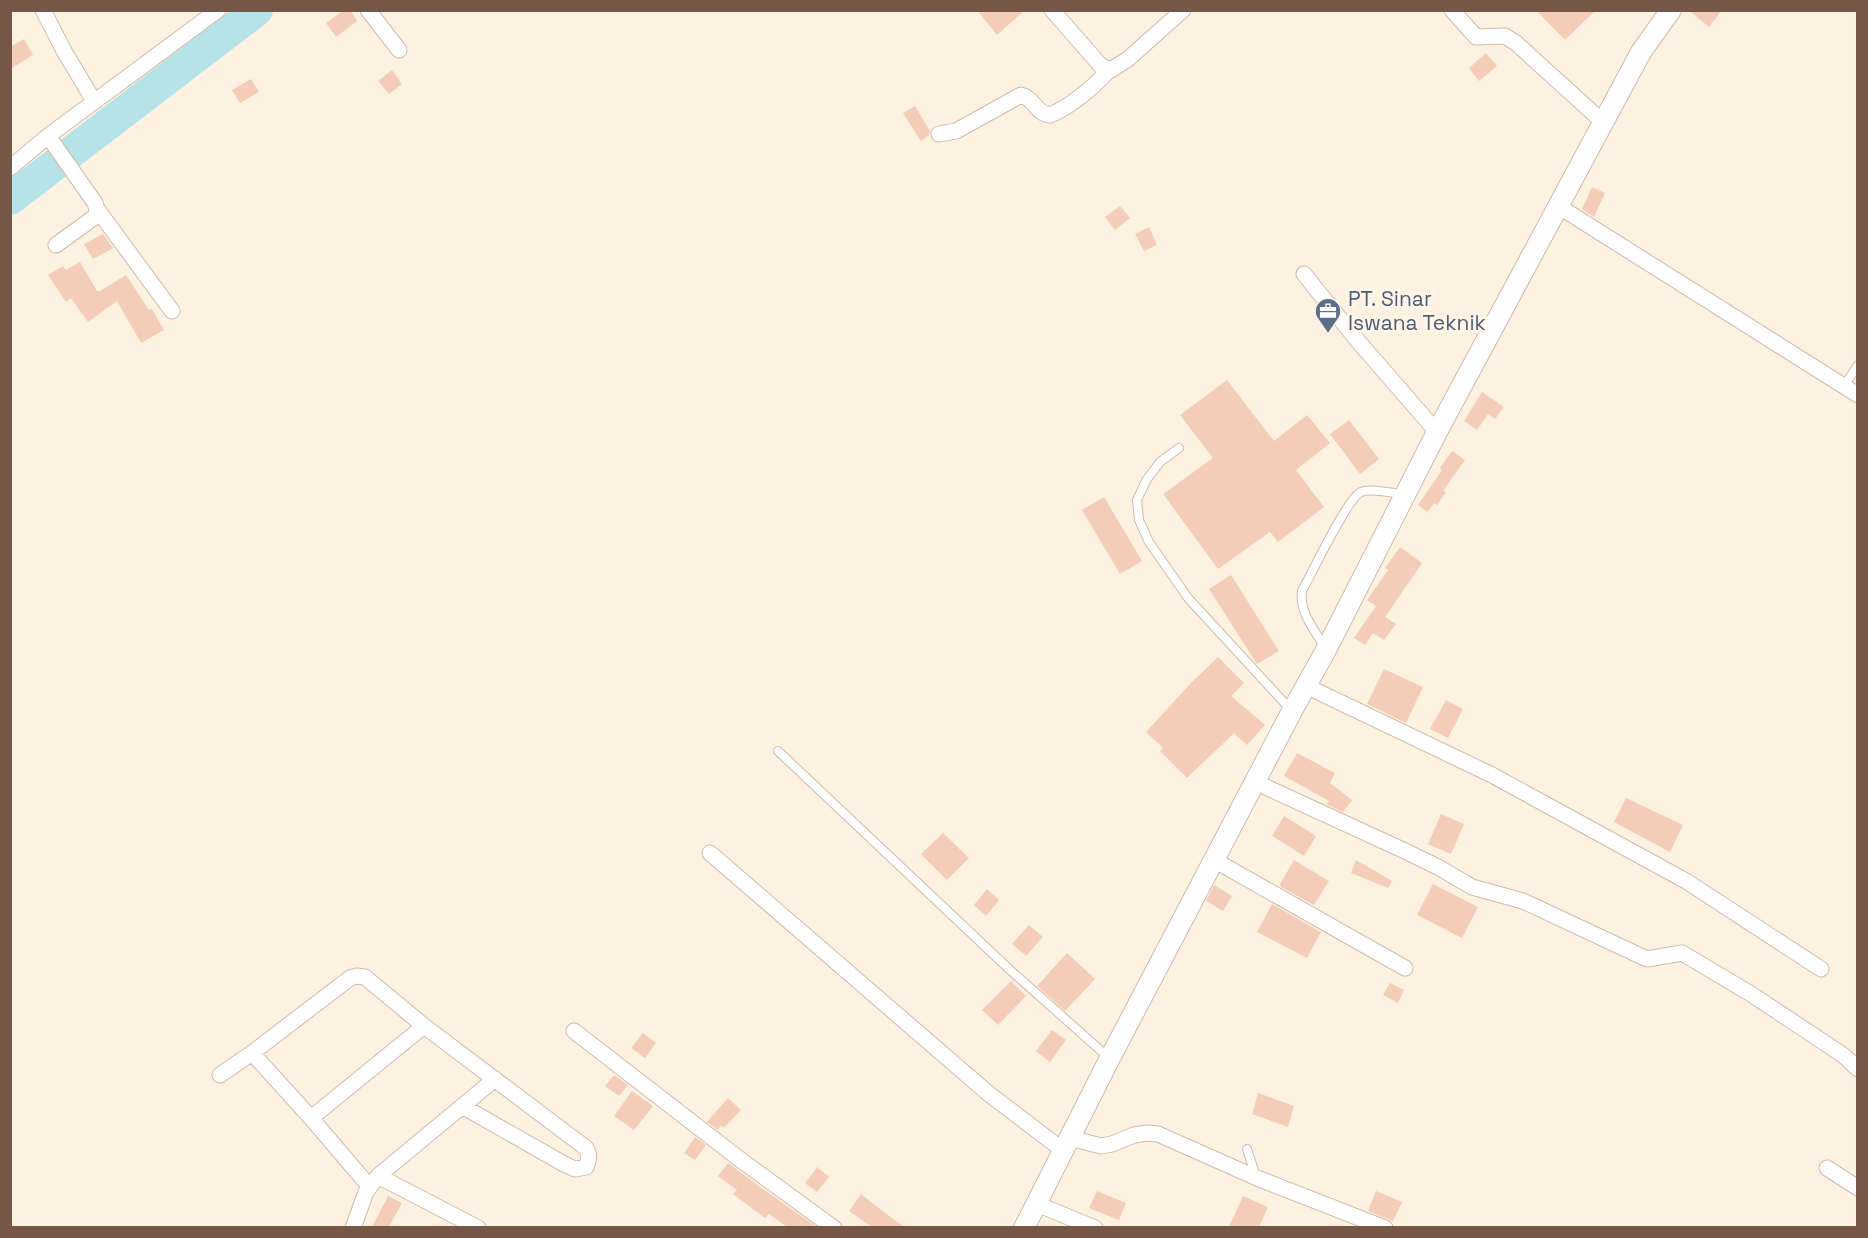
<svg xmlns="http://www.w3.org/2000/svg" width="1868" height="1238" font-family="'Space Grotesk',sans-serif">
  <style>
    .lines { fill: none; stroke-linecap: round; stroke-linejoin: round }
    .river { stroke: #b5e3e8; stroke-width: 32 }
    .building { fill: #f4cdb8 }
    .service-casing { stroke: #d1baab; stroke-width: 10 }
    .minor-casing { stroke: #d1baab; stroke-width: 17 }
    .tertiary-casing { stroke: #d1baab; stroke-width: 22 }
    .service { stroke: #fff; stroke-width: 8 }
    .minor { stroke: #fff; stroke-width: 15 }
    .tertiary { stroke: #fff; stroke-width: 20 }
    .labels { text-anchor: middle; stroke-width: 6; stroke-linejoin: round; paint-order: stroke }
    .service-label { font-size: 21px; fill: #4e5e75; stroke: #fff5e9; text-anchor: start }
  </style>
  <rect width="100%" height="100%" fill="#fdf1e2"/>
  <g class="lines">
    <path class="river" d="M10 199 257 10"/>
  </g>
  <path class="building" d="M344 10H350L357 21 336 37 326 23Z
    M977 10H1025L997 35Z
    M1536 10H1596L1565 40Z
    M1688 10H1722L1709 27Z
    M24 39 33 55 10 69V47Z
    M1486 53 1497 66 1479 81 1469 68Z
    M392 70 402 84 389 94 378 81Z
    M251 79 259 92 240 103 232 90Z
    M915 106 930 131 929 135 921 141 903 113Z
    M1592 187 1605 193 1594 217 1582 209Z
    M1120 206 1130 218 1115 230 1105 217Z
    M1149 227 1157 245 1144 251 1135 234Z
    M103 234 113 248 93 259 84 244Z
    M80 262 97 291H100L126 275 149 310 152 309 164 330 141 343 117 301 88 322 71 298 66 302 48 275 63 266 66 270Z
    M1227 380 1274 441 1307 415 1330 443 1296 470 1324 507 1278 542 1270 532 1218 569 1163 494 1213 458 1180 415Z
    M1482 392 1504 407 1495 419 1488 414 1477 430 1464 421Z
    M1349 420 1379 459 1360 474 1330 434Z
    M1452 451 1465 460 1443 491 1446 492 1437 505 1434 503 1428 512 1418 505 1442 470 1440 468Z
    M1104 497 1142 561 1120 574 1082 510Z
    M1400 547 1422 563 1385 617 1396 624 1384 640 1373 633 1365 645 1354 638 1376 606 1367 600 1388 570 1385 568Z
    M1231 575 1279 651 1257 664 1209 589Z
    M1218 657 1244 683 1231 696 1265 725 1247 745 1234 733 1187 778 1160 751 1163 748 1146 732 1191 683Z
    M1384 669 1423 687 1406 723 1367 704Z
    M1446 700 1463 709 1448 738 1430 729Z
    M1297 753 1335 773 1330 783 1352 800 1343 812 1326 804 1329 801 1284 776Z
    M1626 798 1683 825 1670 852 1614 822Z
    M1441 814 1464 824 1451 854 1428 844Z
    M1284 816 1316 836 1304 856 1272 836Z
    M943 833 969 858 947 880 921 854Z
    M1294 860 1329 881 1314 905 1281 887 1280 884Z
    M1356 860 1392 881 1388 888 1351 873Z
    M1433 884 1478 907 1462 938 1417 915Z
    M1214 885 1232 896 1223 911 1206 901Z
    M987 889 999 900 986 916 974 905Z
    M1272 904 1321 932 1307 958 1257 932Z
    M1029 925 1043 937 1026 956 1012 944Z
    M1067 953 1095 979 1065 1011 1037 986Z
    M1011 981 1026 996 998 1025 982 1010Z
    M1390 983 1404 990 1398 1003 1383 995Z
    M1052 1030 1066 1040 1050 1062 1036 1051Z
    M643 1033 656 1043 645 1058 631 1048Z
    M614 1075 628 1085 619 1096 605 1086Z
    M632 1091 653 1106 634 1130 614 1116Z
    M1258 1093 1294 1106 1288 1127 1252 1114Z
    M728 1098 741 1110 724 1128 721 1125 718 1130 707 1122Z
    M695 1137 706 1145 695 1160 684 1153Z
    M728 1163 767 1192 817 1227H787L769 1214 765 1218 733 1194 737 1190 718 1176Z
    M817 1167 829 1177 817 1192 805 1183Z
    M1097 1191 1126 1203 1119 1220 1089 1208Z
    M1376 1191 1402 1202 1393 1221 1368 1211Z
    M861 1194 880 1209 904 1227H872L849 1211Z
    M388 1196 402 1203 389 1227H372Z
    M1243 1196 1268 1207 1259 1227H1229Z"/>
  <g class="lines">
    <g class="service-casing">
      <path id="service" d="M1844 386 1858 365
        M1179 448 1160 462 1147 479 1137 500 1139 520 1149 542 1188 598 1291 710
        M1325 648C1315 630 1299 613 1302 591 1311 575 1348 497 1361 492 1370 488 1392 493 1402 494
        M778 751 1009 969 1108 1057
        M1247 1149 1256 1177"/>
    </g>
    <g class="minor-casing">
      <path id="minor" d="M43 10 64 51 94 101
        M368 10 399 50
        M1052 10 1101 66 1111 70 1128 59 1183 10
        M1452 10 1476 37 1505 36 1516 43 1604 123
        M939 134 956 131 1021 95C1034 98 1036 114 1050 115 1070 107 1095 86 1109 70
        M48 136 95 203 97 209 96 216 56 245
        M10 168 48 136 218 10
        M1558 206 1858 395
        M97 209 172 311
        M1304 274 1357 340 1437 432
        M1306 686 1492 775 1686 881 1821 969
        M1255 782 1405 851 1438 867 1472 887 1523 901 1647 959 1682 953 1751 994 1843 1055 1858 1069
        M710 853 989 1094 1064 1151
        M1214 860 1405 968
        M574 1031 742 1161 834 1228
        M252 1053 311 1118 369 1186
        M220 1075 252 1053 350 978 357 976 365 977 424 1026 586 1148C590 1155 589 1160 586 1167L575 1169 564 1164 462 1106
        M311 1118 424 1026
        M1070 1138 1101 1146 1112 1144 1134 1135 1148 1133 1158 1134 1257 1178 1385 1228
        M1827 1168 1858 1188
        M378 1176 495 1079
        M1037 1204 1095 1228
        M353 1228 366 1192 378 1176 478 1228"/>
    </g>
    <g class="tertiary-casing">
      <path id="tertiary" d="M1024 1228 1110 1058 1292 711 1326 650 1437 432 1641 52 1671 10"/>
    </g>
    <use href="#service" class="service"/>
    <use href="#minor" class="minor"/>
    <use href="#tertiary" class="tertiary"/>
  </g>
  <defs>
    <g id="office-pin" transform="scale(1.35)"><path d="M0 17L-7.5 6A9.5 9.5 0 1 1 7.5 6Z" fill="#5c6f8a" stroke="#fff5e9"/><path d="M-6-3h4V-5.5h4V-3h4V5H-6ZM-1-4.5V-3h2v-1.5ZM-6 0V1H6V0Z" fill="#fff"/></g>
  </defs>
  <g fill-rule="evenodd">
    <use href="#office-pin" x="1328" y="311"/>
  </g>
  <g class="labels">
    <g class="service-label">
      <text x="1348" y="306">PT. Sinar<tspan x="1348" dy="24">Iswana Teknik</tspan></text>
    </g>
  </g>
  <rect width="1868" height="1238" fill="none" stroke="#765647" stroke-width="24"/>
</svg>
